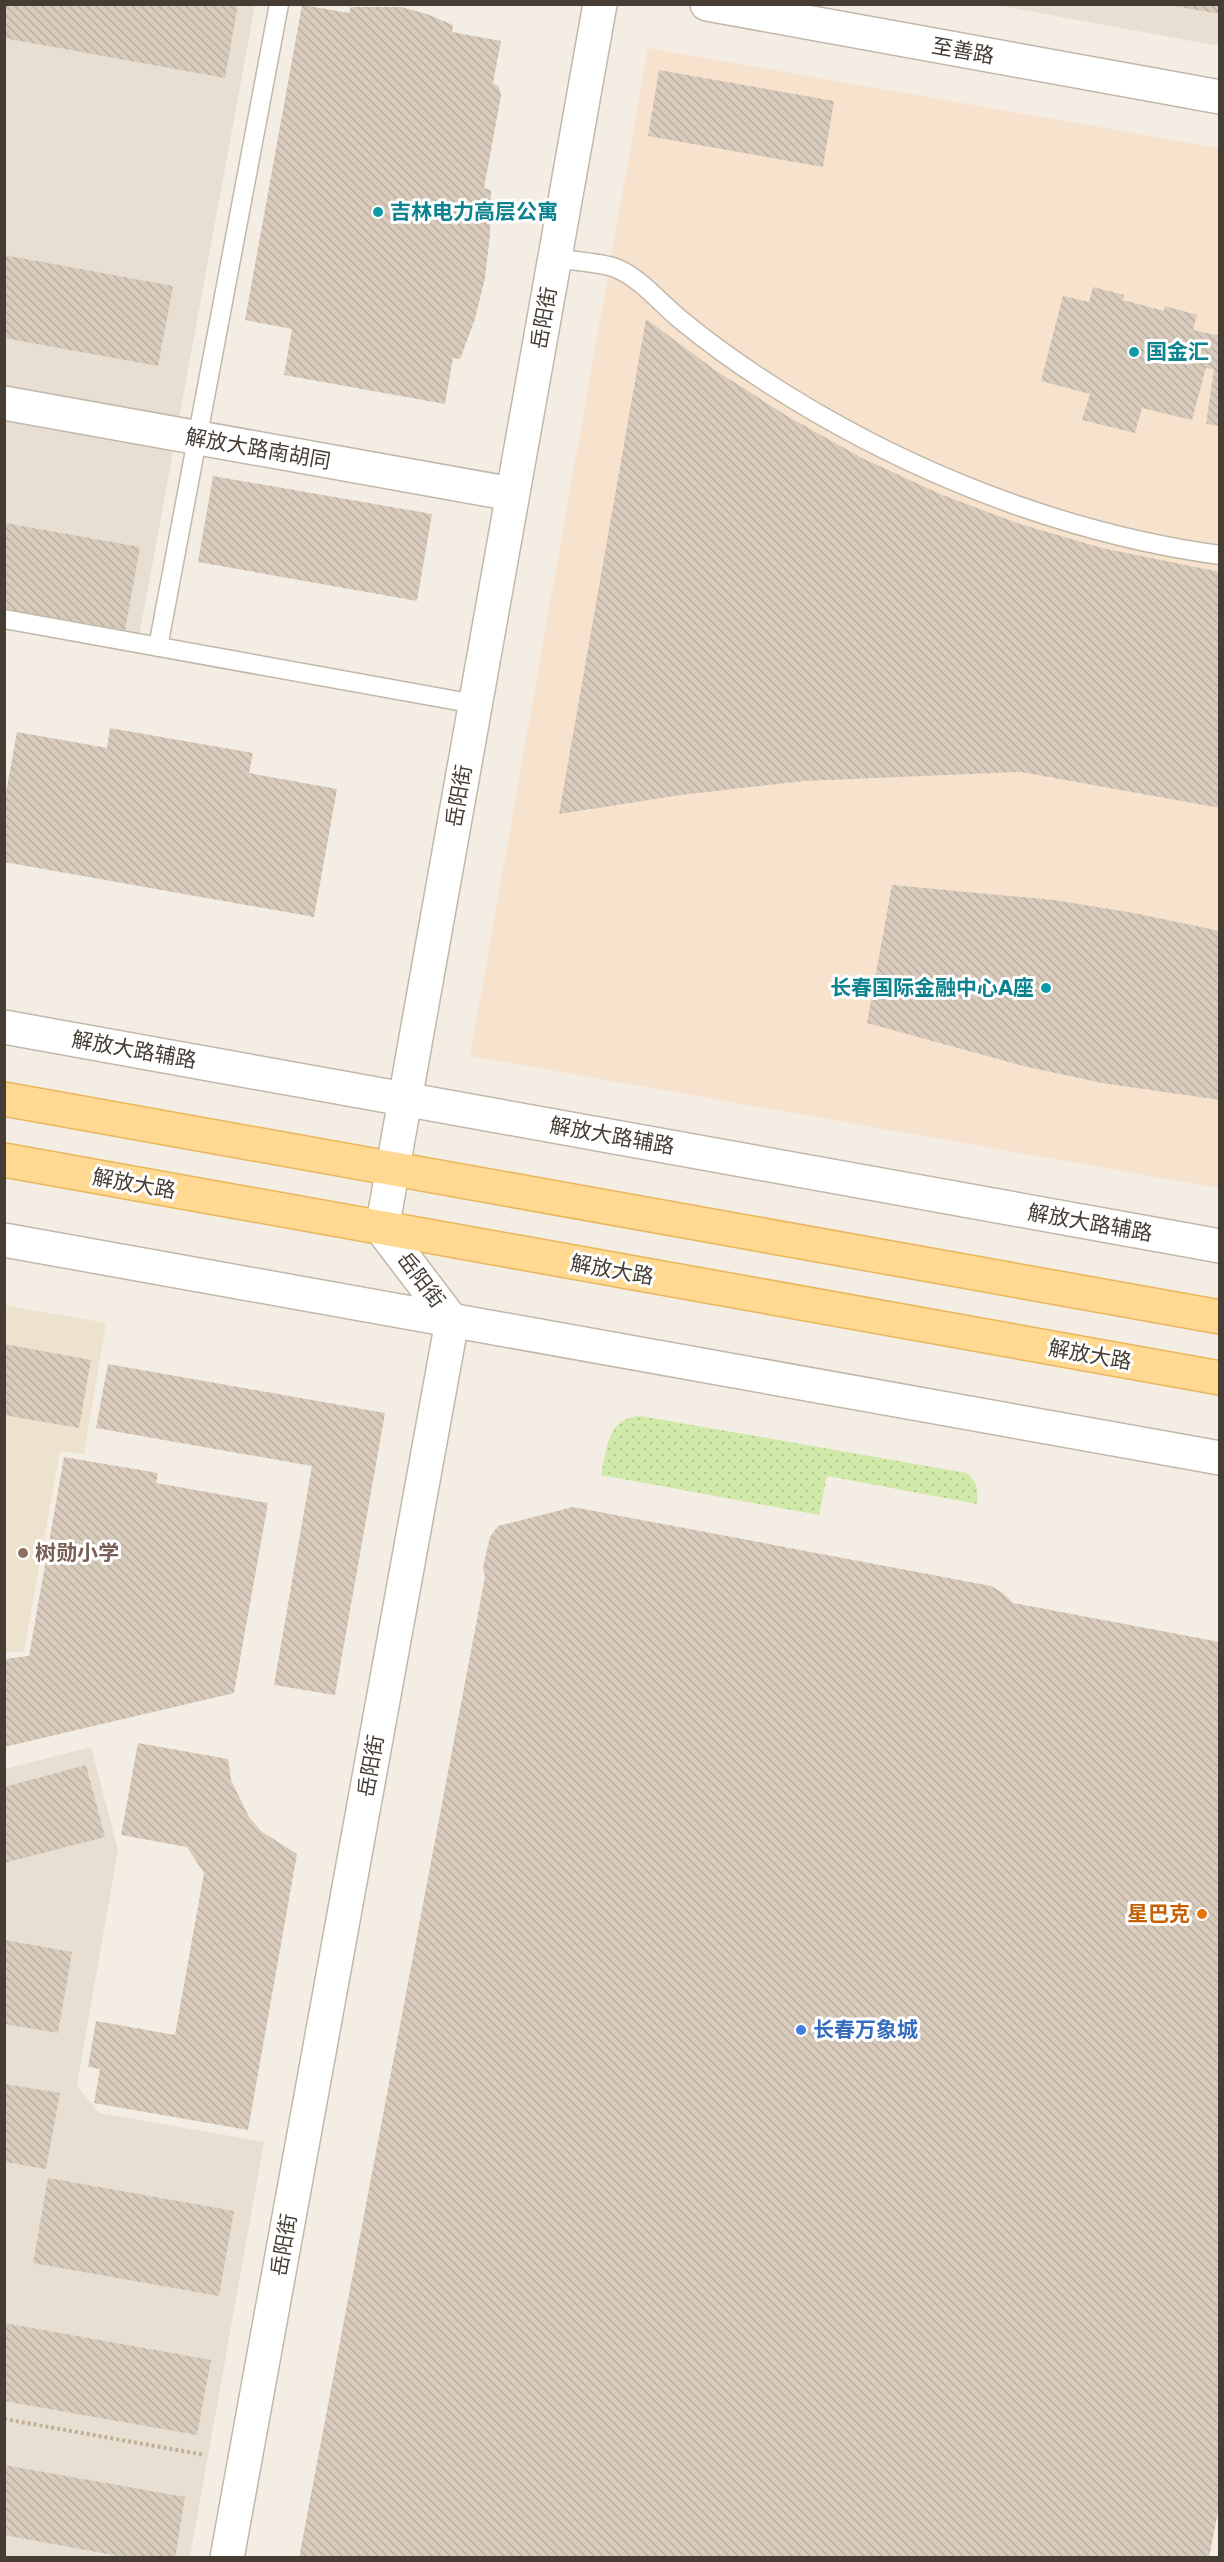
<svg xmlns="http://www.w3.org/2000/svg" width="1224" height="2562" font-family="Rubik,'Noto Sans SC',sans-serif">
  <style>
    .residential { fill: #e7dfd2 }
    .commercial { fill: #f7e3cd }
    .education { fill: #ede2cd }
    .grass { fill: url(#grass-dots) }
    .building { fill: url(#building-back-hatch) }
    .lines { fill: none; stroke-linecap: round; stroke-linejoin: round }
    .service-casing { stroke: #c2b8a9; stroke-width: 21 }
    .minor-casing { stroke: #c2b8a9; stroke-width: 36 }
    .tertiary-casing { stroke: #c2b8a9; stroke-width: 36 }
    .primary-casing { stroke: #e9b65b; stroke-width: 36 }
    .path { stroke: #c1b097; stroke-width: 4; stroke-dasharray: 3 3; stroke-linecap: butt }
    .service { stroke: #fff; stroke-width: 18 }
    .minor { stroke: #fff; stroke-width: 33 }
    .tertiary { stroke: #fff; stroke-width: 33 }
    .primary { stroke: #ffd991; stroke-width: 33 }
    .culture-dot { fill: #0f9aa8; stroke: #fff; stroke-width: 2 }
    .education-dot { fill: #8d6e63; stroke: #fff; stroke-width: 2 }
    .food-dot { fill: #e8710a; stroke: #fff; stroke-width: 2 }
    .shop-dot { fill: #3f7fe0; stroke: #fff; stroke-width: 2 }
    .labels { text-anchor: middle; stroke-width: 6; stroke-linejoin: round; paint-order: stroke }
    .street-label { font-size: 21px; fill: #453d34; stroke: #fff }
    .culture-label { font-size: 21px; font-weight: bold; fill: #0d838f; stroke: #fff; text-anchor: start }
    .education-label { font-size: 21px; font-weight: bold; fill: #785e54; stroke: #fff; text-anchor: start }
    .food-label { font-size: 21px; font-weight: bold; fill: #c56008; stroke: #fff; text-anchor: end }
    .shop-label { font-size: 21px; font-weight: bold; fill: #366cbe; stroke: #fff; text-anchor: start }
  </style>
  <defs>
    <pattern id="grass-dots" width="8" height="8" patternUnits="userSpaceOnUse" patternTransform="scale(1.5)"><rect width="8" height="8" fill="#d1eaaa"/><path d="M2 2h.1M6 6h.1" fill="none" stroke="#b5ca93" stroke-width="1.8" stroke-linecap="round"/></pattern>
    <pattern id="building-back-hatch" width="6" height="6" patternUnits="userSpaceOnUse" patternTransform="scale(1.5)"><rect width="6" height="6" fill="#d8cbbc"/><path d="M-1 5l2 2M0 0l6 6M5-1l2 2" fill="none" stroke="#bbafa2"/></pattern>
  </defs>
  <rect width="100%" height="100%" fill="#f3ede4"/>
  <path class="residential" d="M4 5H255L139 637 5 613Z
    M996 5H1219V46Z
    M91 1747 118 1850 77 2085 99 2113 264 2142 190 2557 5 2558V1769Z"/>
  <path class="commercial" d="M648 48 1219 148V1188L470 1056Z"/>
  <path class="education" d="M4 1305 106 1323 84 1454 60 1451 24 1651 5 1653Z"/>
  <path class="grass" d="M640 1416 967 1473C978 1483 978 1490 977 1504L827 1476 819 1515 601 1475C607 1448 607 1418 640 1416Z"/>
  <path class="building" d="M4 4H238L225 78 4 38Z
    M1174 4H1220V14L1174 6Z
    M302 5 349 13 351 7H401L427 14 453 25 452 32 501 41 493 83 499 87 501 96 484 188 491 190 490 234 485 278 475 319 460 359 453 358 445 404 284 375 292 329 245 320Z
    M659 70 834 101 823 167 648 136Z
    M4 255 173 286 158 366 4 338Z
    M1093 287 1124 295 1123 300 1164 311 1165 306 1197 315 1193 330 1220 336V426L1206 424 1214 369 1206 368 1192 420 1142 408 1135 433 1082 420 1090 394 1041 381 1063 296 1089 302Z
    M646 319 715 370 787 416 862 458 940 494 1020 524 1102 548 1220 572V808L1021 772 804 781 681 795 559 814Z
    M213 476 432 514 417 601 198 562Z
    M5 523 140 547 125 630 5 609Z
    M110 728 253 753 249 773 337 789 314 917 4 862V804L17 732 107 748Z
    M892 885 1054 900 1134 913 1220 931V1100L1102 1083 1023 1066 867 1023Z
    M4 1344 91 1360 79 1428 4 1415Z
    M108 1364 385 1413 335 1695 274 1685 312 1466 96 1428Z
    M64 1457 158 1473 156 1483 268 1503 234 1693 4 1747V1659L29 1656Z
    M573 1507 991 1586 1003 1593 1013 1603 1220 1642V2501L1209 2558H299L485 1577 483 1567 490 1537 498 1526Z
    M138 1743 228 1759 231 1780 249 1817 262 1832 297 1854 248 2130 94 2103 100 2069 88 2067 96 2021 175 2035 204 1873 187 1847 121 1835Z
    M86 1765 105 1837 4 1863V1787Z
    M5 1940 72 1952 58 2033 5 2024Z
    M5 2084 60 2093 46 2169 5 2162Z
    M48 2178 234 2211 219 2296 33 2263Z
    M4 2323 211 2360 197 2435 4 2401Z
    M4 2465 185 2497 175 2558H129L4 2535Z"/>
  <g class="lines">
    <g class="service-casing">
      <path id="service" d="M554 258C573 261 594 262 613 267 639 276 660 303 681 320 722 354 769 385 815 412 937 483 1079 536 1220 555
        M4 619 475 704
        M158 647 279 4"/>
    </g>
    <g class="minor-casing">
      <path id="minor" d="M4 403 512 494"/>
    </g>
    <g class="tertiary-casing">
      <path id="tertiary" d="M707 4 1220 97
        M4 1027 1220 1246
        M4 1240 1220 1458
        M227 2558 452 1321 382 1229 600 4"/>
    </g>
    <g class="primary-casing">
      <path id="primary" d="M4 1099 1220 1317
        M4 1160 1220 1378"/>
    </g>
    <path class="path" d="M4 2419 205 2455"/>
    <use href="#service" class="service"/>
    <use href="#minor" class="minor"/>
    <use href="#tertiary" class="tertiary"/>
    <use href="#primary" class="primary"/>
  </g>
  <g class="culture-dot">
    <circle cx="378" cy="212" r="6"/>
    <circle cx="1134" cy="352" r="6"/>
    <circle cx="1046" cy="988" r="6"/>
  </g>
  <circle class="education-dot" cx="23" cy="1553" r="6"/>
  <circle class="food-dot" cx="1202" cy="1914" r="6"/>
  <circle class="shop-dot" cx="801" cy="2030" r="6"/>
  <g class="labels">
    <g class="street-label">
      <text transform="translate(963 51) rotate(10)" y="7">至善路</text>
      <text transform="translate(544 318) rotate(-80)" y="7">岳阳街</text>
      <text transform="translate(258 449) rotate(10)" y="7">解放大路南胡同</text>
      <text transform="translate(459 796) rotate(-80)" y="7">岳阳街</text>
      <text transform="translate(134 1050) rotate(10)" y="7">解放大路辅路</text>
      <text transform="translate(612 1136) rotate(10)" y="7">解放大路辅路</text>
      <text transform="translate(134 1184) rotate(10)" y="7">解放大路</text>
      <text transform="translate(1090 1223) rotate(10)" y="7">解放大路辅路</text>
      <text transform="translate(612 1270) rotate(10)" y="7">解放大路</text>
      <text transform="translate(421 1280) rotate(53)" y="7">岳阳街</text>
      <text transform="translate(1090 1355) rotate(10)" y="7">解放大路</text>
      <text transform="translate(371 1766) rotate(-80)" y="7">岳阳街</text>
      <text transform="translate(284 2245) rotate(-80)" y="7">岳阳街</text>
    </g>
    <g class="culture-label">
      <text x="390" y="219">吉林电力高层公寓</text>
      <text x="1146" y="359">国金汇</text>
      <text x="1034" y="995" text-anchor="end">长春国际金融中心A座</text>
    </g>
    <g class="education-label">
      <text x="35" y="1560">树勋小学</text>
    </g>
    <g class="food-label">
      <text x="1190" y="1921">星巴克</text>
    </g>
    <g class="shop-label">
      <text x="813" y="2037">长春万象城</text>
    </g>
  </g>
  <rect width="1224" height="2562" fill="none" stroke="#453d34" stroke-width="12"/>
</svg>
